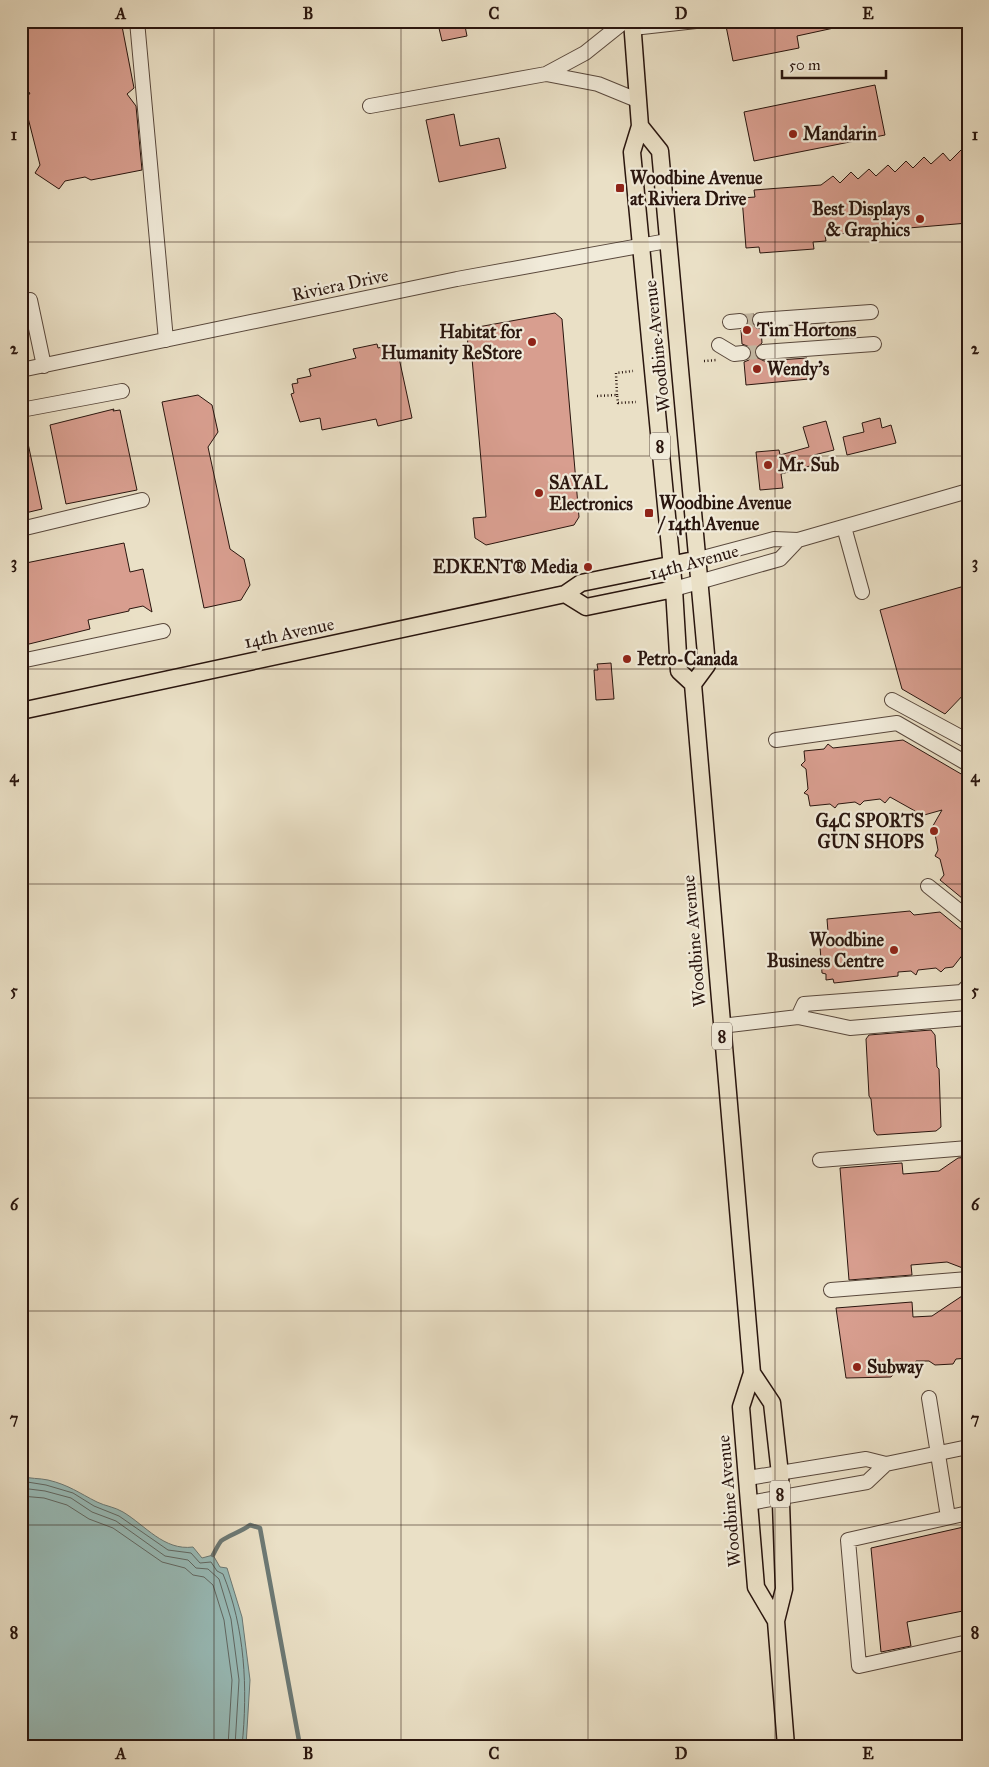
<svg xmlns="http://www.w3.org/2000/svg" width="989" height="1767" font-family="'IM FELL Great Primer',serif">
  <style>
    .water { fill: #98bcb9; stroke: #6c7975 }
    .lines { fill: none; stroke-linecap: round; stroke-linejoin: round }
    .shore { stroke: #606864; stroke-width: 1 }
    .stream { stroke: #6c7975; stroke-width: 4.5 }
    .building { fill: #d89e8f; stroke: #29150e }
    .minor-tunnel { stroke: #c3b7a1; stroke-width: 14; stroke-dasharray: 14 7; stroke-linecap: butt }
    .minor-casing { stroke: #59483c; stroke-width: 16 }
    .major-casing { stroke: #29150e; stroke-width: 19 }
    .path { stroke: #29150e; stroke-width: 2.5; stroke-dasharray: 1 2.5; stroke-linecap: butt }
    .minor { stroke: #f1ebda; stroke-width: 14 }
    .major { stroke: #eae0c6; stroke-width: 16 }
    .grid { fill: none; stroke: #29150e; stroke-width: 1; stroke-opacity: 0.55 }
    .poi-dot { fill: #8f2418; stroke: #f1ebda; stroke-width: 2 }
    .labels { text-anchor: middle; stroke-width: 4.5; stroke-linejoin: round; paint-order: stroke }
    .shield { fill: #f1ebda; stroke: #65554b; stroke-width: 1 }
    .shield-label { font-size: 16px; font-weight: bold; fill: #29150e }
    .poi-label { font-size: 18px; font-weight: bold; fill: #29150e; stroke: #f1ebda; text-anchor: start }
    .street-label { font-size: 18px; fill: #29150e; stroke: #f1ebda }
    .neatline { fill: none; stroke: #29150e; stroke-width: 2 }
    .grid-label { font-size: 16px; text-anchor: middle; font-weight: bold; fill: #29150e }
  </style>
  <rect width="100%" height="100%" fill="#eae0c6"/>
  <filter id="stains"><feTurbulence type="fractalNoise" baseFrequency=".004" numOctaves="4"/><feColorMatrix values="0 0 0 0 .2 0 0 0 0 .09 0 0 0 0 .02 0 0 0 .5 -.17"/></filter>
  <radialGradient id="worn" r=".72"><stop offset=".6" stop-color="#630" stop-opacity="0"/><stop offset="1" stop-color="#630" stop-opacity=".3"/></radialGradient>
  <path class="water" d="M21 1476C30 1479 39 1478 48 1480 69 1485 79 1493 97 1502 105 1506 115 1507 123 1512 145 1525 164 1551 193 1547L202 1558 213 1555 220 1567 227 1568 242 1617 250 1680 246 1746H21Z"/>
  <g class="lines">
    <path class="shore" d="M21 1481 46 1485 73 1493 94 1506 119 1516 168 1550 191 1553 200 1563 211 1562 217 1571 223 1574C245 1628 248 1688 242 1746
      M21 1488 45 1491 71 1498 92 1512 116 1521 165 1556 188 1560 196 1568 208 1569 219 1579 231 1619 239 1680 235 1746
      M21 1496 44 1498 67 1505 89 1519 113 1528 162 1562 185 1568 193 1575 204 1577 213 1585 224 1620 232 1680 228 1746"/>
    <path class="stream" d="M213 1555C215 1551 218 1545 221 1541 229 1535 241 1532 250 1525L260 1528 300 1746"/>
  </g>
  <path class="building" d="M21 21H121L134 88 127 94 136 106 142 170 91 180 85 177 65 181 59 189 35 173 40 165 24 102 30 93 21 88Z
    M449 21H464L467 36 442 41 438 24Z
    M725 21H842L843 26 797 36 799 48 733 61Z
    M875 85 885 135 754 161 744 112Z
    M454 114 460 146 499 138 506 168 439 182 426 120Z
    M961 150 968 156V223L825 235 826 241 813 242 814 249 760 253 759 247 746 248 742 198 755 197 754 190 821 185 833 176 840 183 851 172 858 179 869 169 876 176 888 165 895 172 906 161 913 168 924 157 931 164 943 153 950 161Z
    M555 313 562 319 579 517 574 525 486 545 475 538 473 518 486 517 471 347 468 348 467 329Z
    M754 314 751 321 756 328 761 329 762 343 755 349 756 357 764 361 807 358 809 379 746 385 744 362 749 360 752 353 750 347 742 344 741 330 748 324 746 315Z
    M377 344 378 348 396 344 412 418 378 426 376 419 322 430 320 418 300 422 291 394 294 393 292 384 298 383 297 379 311 376 309 369 356 358 353 349Z
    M198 395 212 405 218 432 208 447 230 549 244 559 250 585 241 600 204 608 162 402Z
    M114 409 113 411 120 410 137 490 66 504 50 425Z
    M880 418 882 428 891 425 896 443 847 455 843 437 864 432 862 423Z
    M826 421 834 450 814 455 817 464 781 474 783 488 760 490 756 452 779 450 780 455 809 447 803 427Z
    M21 434H26L42 509 21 514Z
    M124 543 130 572 143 569 152 612 143 606 129 609V611L88 620 90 629 21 646V564Z
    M968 585V690L945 714 902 689 880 610Z
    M611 663 614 699 596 700 594 670H598L597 664Z
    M903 740 968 778V903L940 880 944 875 940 859 935 856 938 850 935 834 930 831 942 810 917 817 915 811 890 797 885 803 880 799 864 801 860 805 855 802 838 804 835 808 830 804 810 806 808 795 804 793 808 789 806 769 801 765 805 761 804 751 824 749 828 744 833 748Z
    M910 911 914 915 940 912 968 935V953H964L953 967 945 968 941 972 936 968 918 970 916 975 911 971 898 972V976L834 983 833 979 826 980V974L822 973 819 933 828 932 827 919Z
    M931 1030 935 1035 937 1067 939 1069 941 1127 936 1131 877 1135 874 1131 871 1099 869 1096 866 1039 869 1035Z
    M968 1157V1270L947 1262 911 1265 912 1275 849 1280 840 1168 902 1163 903 1174 939 1171 958 1158Z
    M968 1292V1358L956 1359 953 1364 935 1365 929 1361H916L913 1369 896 1371 891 1377 846 1378 836 1308 912 1302 913 1317 932 1316Z
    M968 1526V1610L907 1622 911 1646 881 1652 871 1548Z"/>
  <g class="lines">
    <path class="minor-tunnel" d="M740 321 760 320
      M743 353 763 352"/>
    <g class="minor-casing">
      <path id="minor" d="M137 21 166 340
        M633 28 696 21
        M546 74 585 53 625 21
        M370 106 546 74 598 84 637 100
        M21 302 30 300 44 366
        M760 320 871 312
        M730 322 740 321
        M719 345 734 354 743 353
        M763 352 874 344
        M21 370 457 279 667 241
        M21 410 122 391
        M844 527 862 592
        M21 529 142 500
        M699 559 774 539 798 540 968 491
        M674 589 780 559 798 540
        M21 661 163 631
        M892 700 968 741
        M776 740 897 723 968 764
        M928 886 968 918
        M798 1017 850 1028 968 1018
        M721 1026 798 1017 804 1004 962 992 968 986
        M820 1160 968 1148
        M831 1290 968 1279
        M929 1398 948 1517
        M748 1478 866 1459 886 1464 968 1447
        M749 1503 867 1482 886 1464
        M968 1513 848 1540 859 1666 968 1642"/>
    </g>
    <g class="major-casing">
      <path id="major" d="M632 21 640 126 632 152 674 589 679 671 693 684 752 1373 741 1407 756 1587 776 1621
        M640 126 660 151 707 665 693 684
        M565 594 586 607 674 589
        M21 711 565 594 581 583 699 559
        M752 1373 772 1403 780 1474 784 1589 776 1621 786 1746"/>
    </g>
    <path class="path" d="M704 361 717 360
      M617 395 616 373 633 371
      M597 396 617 395 618 403 636 402"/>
    <use href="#minor" class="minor"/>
    <use href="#major" class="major"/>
  </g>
  <path class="grid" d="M214 21V1746M401 21V1746M588 21V1746M775 21V1746M21 242H968M21 456H968M21 669H968M21 884H968M21 1098H968M21 1311H968M21 1525H968"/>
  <g class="poi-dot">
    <circle cx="793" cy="134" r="5"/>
    <rect x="615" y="183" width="10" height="10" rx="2.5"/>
    <circle cx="920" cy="219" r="5"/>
    <circle cx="747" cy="330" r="5"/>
    <circle cx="532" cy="342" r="5"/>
    <circle cx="757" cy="369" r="5"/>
    <circle cx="768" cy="465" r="5"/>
    <circle cx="539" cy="493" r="5"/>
    <rect x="644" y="508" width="10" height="10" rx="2.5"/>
    <circle cx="588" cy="567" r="5"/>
    <circle cx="627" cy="659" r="5"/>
    <circle cx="934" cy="831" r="5"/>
    <circle cx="894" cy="950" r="5"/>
    <circle cx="857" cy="1367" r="5"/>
  </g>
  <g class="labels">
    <g class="shield">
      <rect x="650" y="432.5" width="20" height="27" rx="4"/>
      <rect x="712" y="1022.5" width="20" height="27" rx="4"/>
      <rect x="770" y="1480.5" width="20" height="27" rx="4"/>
    </g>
    <g class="shield-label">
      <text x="660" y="452">8</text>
      <text x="722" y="1042">8</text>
      <text x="780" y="1500">8</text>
    </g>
    <g class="poi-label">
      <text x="803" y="140">Mandarin</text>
      <text x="630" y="184">Woodbine Avenue<tspan x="630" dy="21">at Riviera Drive</tspan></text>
      <text x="910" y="215" text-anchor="end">Best Displays<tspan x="910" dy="21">&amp; Graphics</tspan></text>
      <text x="757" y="336">Tim Hortons</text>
      <text x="522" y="338" text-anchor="end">Habitat for<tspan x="522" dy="21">Humanity ReStore</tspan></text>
      <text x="767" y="375">Wendy's</text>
      <text x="778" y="471">Mr. Sub</text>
      <text x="549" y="489">SAYAL<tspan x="549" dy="21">Electronics</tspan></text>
      <text x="659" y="509">Woodbine Avenue<tspan x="659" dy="21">/ 14th Avenue</tspan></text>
      <text x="578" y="573" text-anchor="end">EDKENT® Media</text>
      <text x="637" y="665">Petro-Canada</text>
      <text x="924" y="827" text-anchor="end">G4C SPORTS<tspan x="924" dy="21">GUN SHOPS</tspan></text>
      <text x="884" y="946" text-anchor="end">Woodbine<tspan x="884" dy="21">Business Centre</tspan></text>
      <text x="867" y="1373">Subway</text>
    </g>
    <g class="street-label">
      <text transform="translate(340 285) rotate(-12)" y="6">Riviera Drive</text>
      <text transform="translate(657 346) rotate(-96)" y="6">Woodbine Avenue</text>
      <text transform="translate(694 562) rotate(-15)" y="6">14th Avenue</text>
      <text transform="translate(289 633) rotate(-12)" y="6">14th Avenue</text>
      <text transform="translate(694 941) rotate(-95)" y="6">Woodbine Avenue</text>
      <text transform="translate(729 1501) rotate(-95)" y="6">Woodbine Avenue</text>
    </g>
  </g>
  <rect width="989" height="1767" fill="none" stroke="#eae0c6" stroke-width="55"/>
  <path d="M782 70v8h104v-8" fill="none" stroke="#29150e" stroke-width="2.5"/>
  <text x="789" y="70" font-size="15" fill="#29150e" stroke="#f1ebda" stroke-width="4" paint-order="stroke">50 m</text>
  <rect x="28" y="28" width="934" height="1712" class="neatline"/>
  <g class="grid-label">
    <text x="121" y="19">A</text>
    <text x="308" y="19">B</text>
    <text x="494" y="19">C</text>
    <text x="681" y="19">D</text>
    <text x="868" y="19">E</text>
    <text x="14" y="140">1</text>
    <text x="975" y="140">1</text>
    <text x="14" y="354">2</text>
    <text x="975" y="354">2</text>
    <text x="14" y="568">3</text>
    <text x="975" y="568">3</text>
    <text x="14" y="782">4</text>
    <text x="975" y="782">4</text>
    <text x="14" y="996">5</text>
    <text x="975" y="996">5</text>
    <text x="14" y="1210">6</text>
    <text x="975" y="1210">6</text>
    <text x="14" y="1424">7</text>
    <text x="975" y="1424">7</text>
    <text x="14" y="1638">8</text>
    <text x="975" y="1638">8</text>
    <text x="121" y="1759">A</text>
    <text x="308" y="1759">B</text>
    <text x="494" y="1759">C</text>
    <text x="681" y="1759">D</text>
    <text x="868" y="1759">E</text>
  </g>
  <rect width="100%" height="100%" filter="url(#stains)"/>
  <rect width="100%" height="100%" fill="url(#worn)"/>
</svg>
